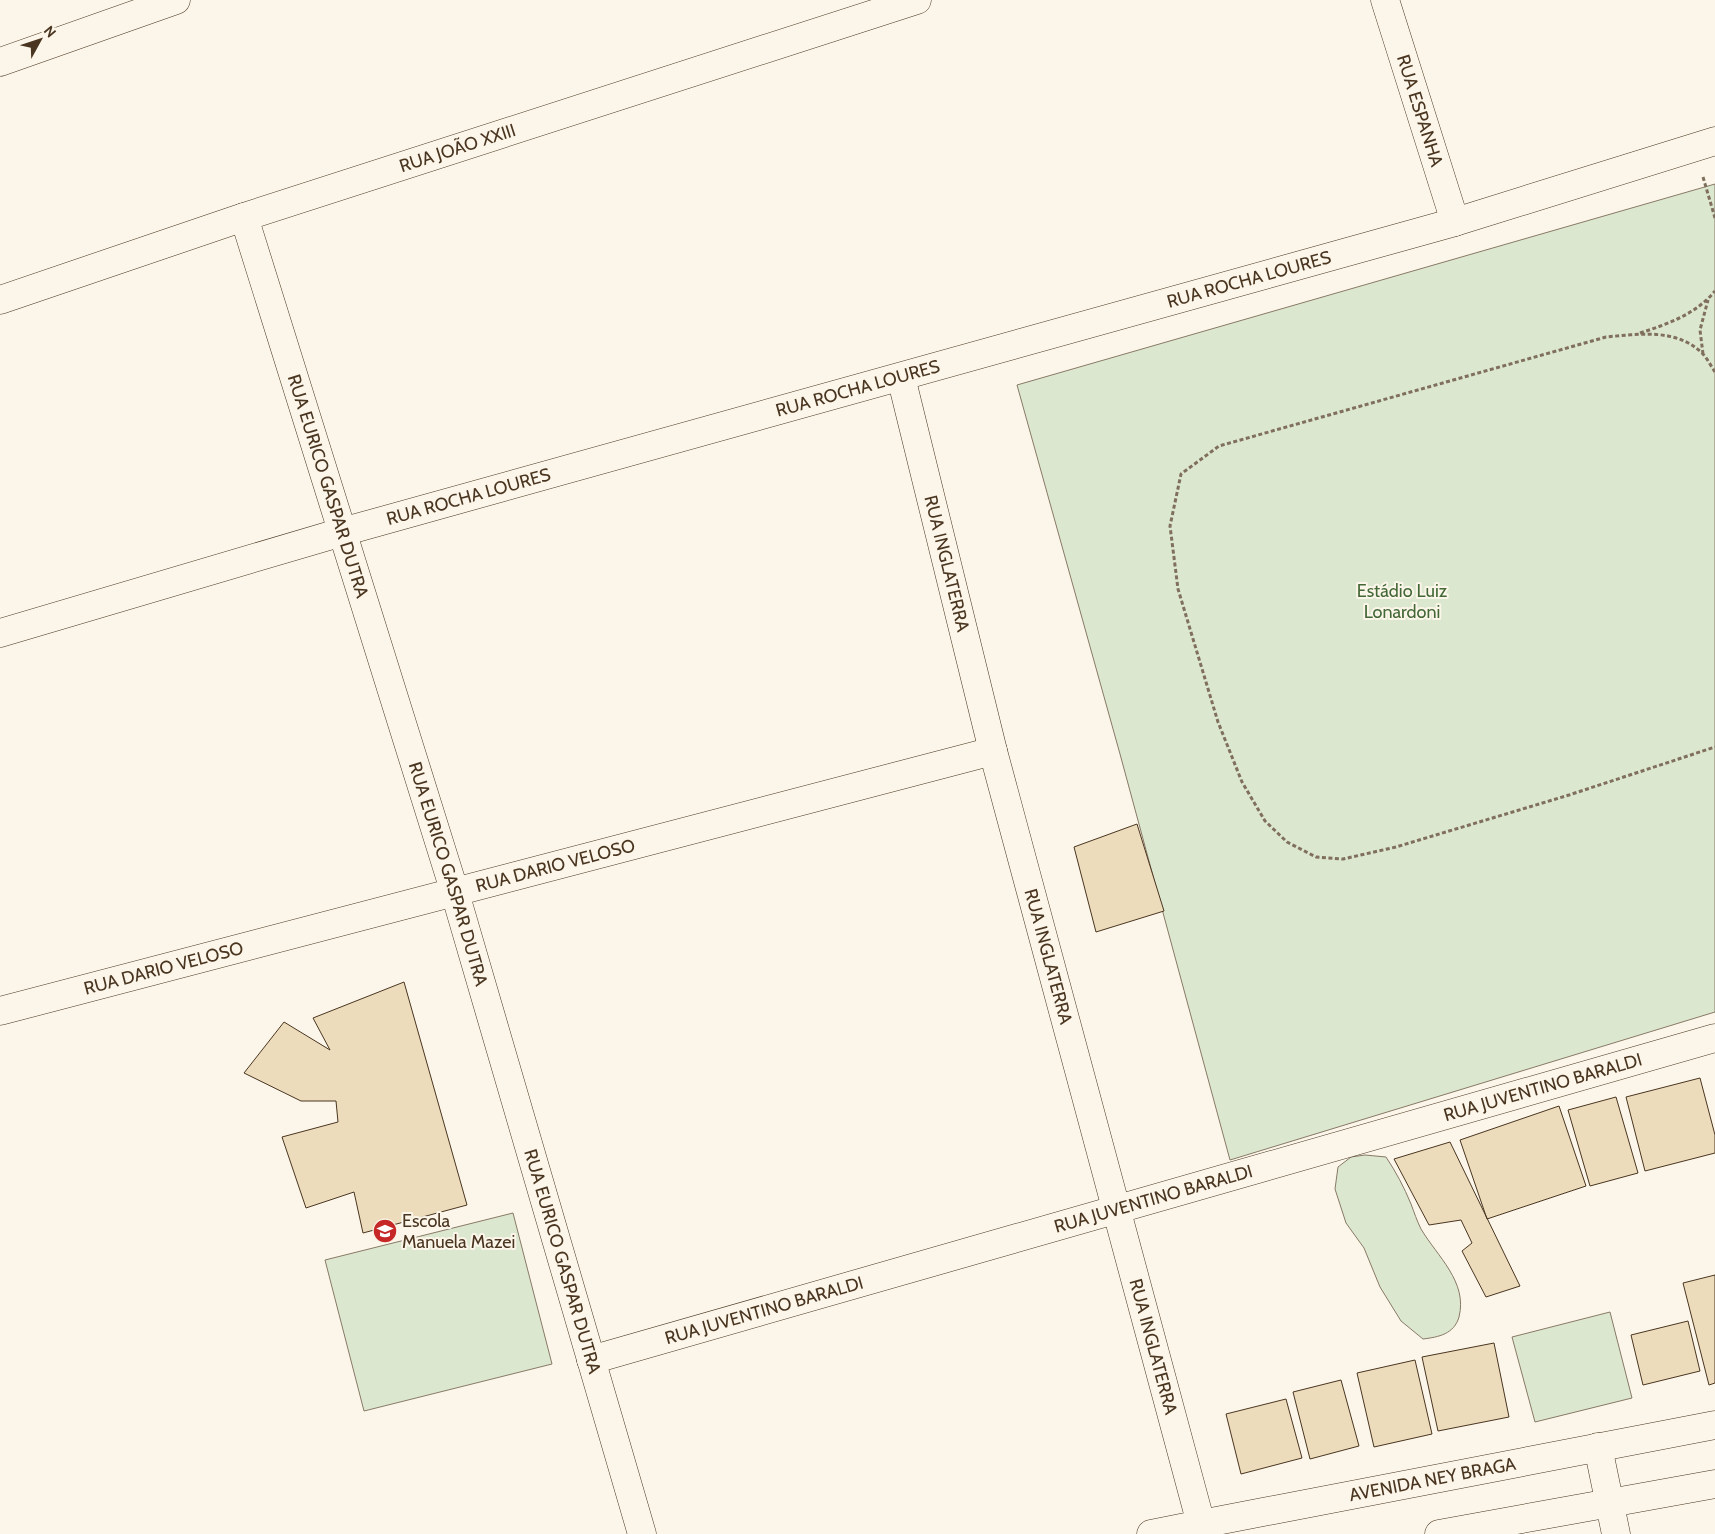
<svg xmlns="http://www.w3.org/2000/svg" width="1715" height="1534" font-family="Cabin,sans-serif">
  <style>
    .green { fill: #dce7d0; stroke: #887966 }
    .building { fill: #ecdcbc; stroke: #4a3520 }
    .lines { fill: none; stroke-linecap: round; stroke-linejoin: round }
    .street-casing { stroke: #4a3520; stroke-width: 29 }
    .secondary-casing { stroke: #4a3520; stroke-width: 29 }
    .path { stroke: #7f6f5c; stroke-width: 3; stroke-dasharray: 4 2.5; stroke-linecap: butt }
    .street { stroke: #fbf6e9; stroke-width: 28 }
    .secondary { stroke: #fbf6e9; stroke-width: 28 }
    .labels { text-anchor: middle; stroke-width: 4; stroke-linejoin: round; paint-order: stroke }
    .street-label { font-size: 18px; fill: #4a3520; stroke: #fbf6e9 }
    .park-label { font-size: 18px; fill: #436837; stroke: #fbf6e9 }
    .poi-label { font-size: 18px; fill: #4a3520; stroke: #fbf6e9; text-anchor: start }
  </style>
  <rect width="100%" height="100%" fill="#fbf6e9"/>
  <path class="green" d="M1715 184V1012L1230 1160 1120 754 1017 385Z
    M1365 1155 1386 1157C1396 1172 1404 1187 1411 1204 1414 1212 1417 1221 1421 1229 1437 1256 1468 1282 1459 1317 1454 1334 1439 1337 1423 1339L1401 1321 1380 1287 1364 1248 1346 1223 1335 1189 1338 1167 1351 1157Z
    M513 1213 552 1364 364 1411 325 1260Z
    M1610 1312 1632 1398 1535 1422 1512 1337Z"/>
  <path class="building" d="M1137 824 1164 911 1096 932 1074 847Z
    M404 982 467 1205 363 1233 354 1192 306 1208 282 1137 338 1122 336 1101H301L244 1073 284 1022 330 1050 313 1018Z
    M1700 1078 1715 1135V1153L1645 1171 1626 1097Z
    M1616 1097 1638 1173 1590 1186 1568 1110Z
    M1559 1106 1586 1186 1487 1219 1460 1140Z
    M1450 1142 1520 1286 1486 1297 1462 1251 1472 1243 1461 1220 1429 1225 1394 1159Z
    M1715 1275V1383L1709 1385 1683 1283Z
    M1688 1321 1700 1371 1643 1385 1631 1335Z
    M1494 1343 1509 1417 1438 1431 1422 1357Z
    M1415 1360 1432 1434 1374 1447 1357 1373Z
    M1341 1380 1359 1446 1310 1459 1293 1392Z
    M1286 1399 1302 1458 1241 1474 1226 1414Z"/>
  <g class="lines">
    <g class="street-casing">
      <g id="street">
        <path id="s1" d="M1385 0 1455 222"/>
        <path d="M0 62 176 0"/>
        <path id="s2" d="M244 217 455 893 642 1534"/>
        <path id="s3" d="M0 300 244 217 917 0"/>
        <path id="s4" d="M901 377 993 751 1201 1524 1151 1534"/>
        <path id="s5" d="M0 633 342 532 1455 222 1715 141"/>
        <path id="s6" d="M0 1011 993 751"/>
        <path id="s7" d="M591 1360 1715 1038"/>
        <path d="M1598 1447 1616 1534"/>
      </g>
    </g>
    <g class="secondary-casing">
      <g id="secondary">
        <path id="s8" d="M1203 1534 1201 1524 1715 1425"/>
        <path d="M1439 1534 1715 1484"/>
      </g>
    </g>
    <path class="path" d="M1703 177 1715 218
      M1640 333C1668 324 1696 314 1715 291
      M1703 354 1700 330 1708 300
      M1715 372C1711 366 1707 358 1702 353 1676 328 1639 334 1606 337L1219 446 1181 474 1170 526 1178 589 1218 722 1242 782 1265 821 1287 842 1316 857 1343 859 1396 847 1569 795 1715 747"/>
    <use href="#street" class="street"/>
    <use href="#secondary" class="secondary"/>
  </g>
  <defs>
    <g id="school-disc" transform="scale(1.25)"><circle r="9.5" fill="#c62828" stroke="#fbf6e9"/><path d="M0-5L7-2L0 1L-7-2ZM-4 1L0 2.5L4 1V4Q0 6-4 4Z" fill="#fff"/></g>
  </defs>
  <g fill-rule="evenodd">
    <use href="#school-disc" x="385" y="1231"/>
  </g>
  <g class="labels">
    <g class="street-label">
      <text dy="6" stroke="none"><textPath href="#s1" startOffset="116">RUA ESPANHA</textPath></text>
      <text dy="6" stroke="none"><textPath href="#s3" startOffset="482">RUA JOÃO XXIII</textPath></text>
      <text dy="6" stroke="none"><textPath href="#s5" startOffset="1298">RUA ROCHA LOURES</textPath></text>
      <text dy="6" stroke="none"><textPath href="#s5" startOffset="892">RUA ROCHA LOURES</textPath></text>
      <text dy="6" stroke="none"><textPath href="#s2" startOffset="282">RUA EURICO GASPAR DUTRA</textPath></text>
      <text dy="6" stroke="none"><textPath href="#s5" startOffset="488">RUA ROCHA LOURES</textPath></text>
      <text dy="6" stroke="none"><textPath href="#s4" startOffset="192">RUA INGLATERRA</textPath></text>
      <text dy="6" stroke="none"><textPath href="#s6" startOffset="574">RUA DARIO VELOSO</textPath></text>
      <text dy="6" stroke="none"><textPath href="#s2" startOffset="688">RUA EURICO GASPAR DUTRA</textPath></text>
      <text dy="6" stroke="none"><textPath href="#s4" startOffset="598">RUA INGLATERRA</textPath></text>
      <text dy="6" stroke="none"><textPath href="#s6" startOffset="169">RUA DARIO VELOSO</textPath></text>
      <text dy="6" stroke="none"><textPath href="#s7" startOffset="990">RUA JUVENTINO BARALDI</textPath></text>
      <text dy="6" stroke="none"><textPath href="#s7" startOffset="585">RUA JUVENTINO BARALDI</textPath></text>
      <text dy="6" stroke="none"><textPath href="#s2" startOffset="1092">RUA EURICO GASPAR DUTRA</textPath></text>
      <text dy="6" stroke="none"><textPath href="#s7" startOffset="180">RUA JUVENTINO BARALDI</textPath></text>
      <text dy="6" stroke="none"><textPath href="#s4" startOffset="1002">RUA INGLATERRA</textPath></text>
      <text dy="6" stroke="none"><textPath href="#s8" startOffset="246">AVENIDA NEY BRAGA</textPath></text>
    </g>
    <g class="park-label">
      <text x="1402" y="597">Estádio Luiz<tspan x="1402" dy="21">Lonardoni</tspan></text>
    </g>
    <g class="poi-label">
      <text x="402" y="1227">Escola<tspan x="402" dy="21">Manuela Mazei</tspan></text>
    </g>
  </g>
  <g transform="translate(40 40) rotate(50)" stroke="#fbf6e9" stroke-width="4" paint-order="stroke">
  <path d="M0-4L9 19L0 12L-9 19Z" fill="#4a3520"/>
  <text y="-8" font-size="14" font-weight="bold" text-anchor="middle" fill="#4a3520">N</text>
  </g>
</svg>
